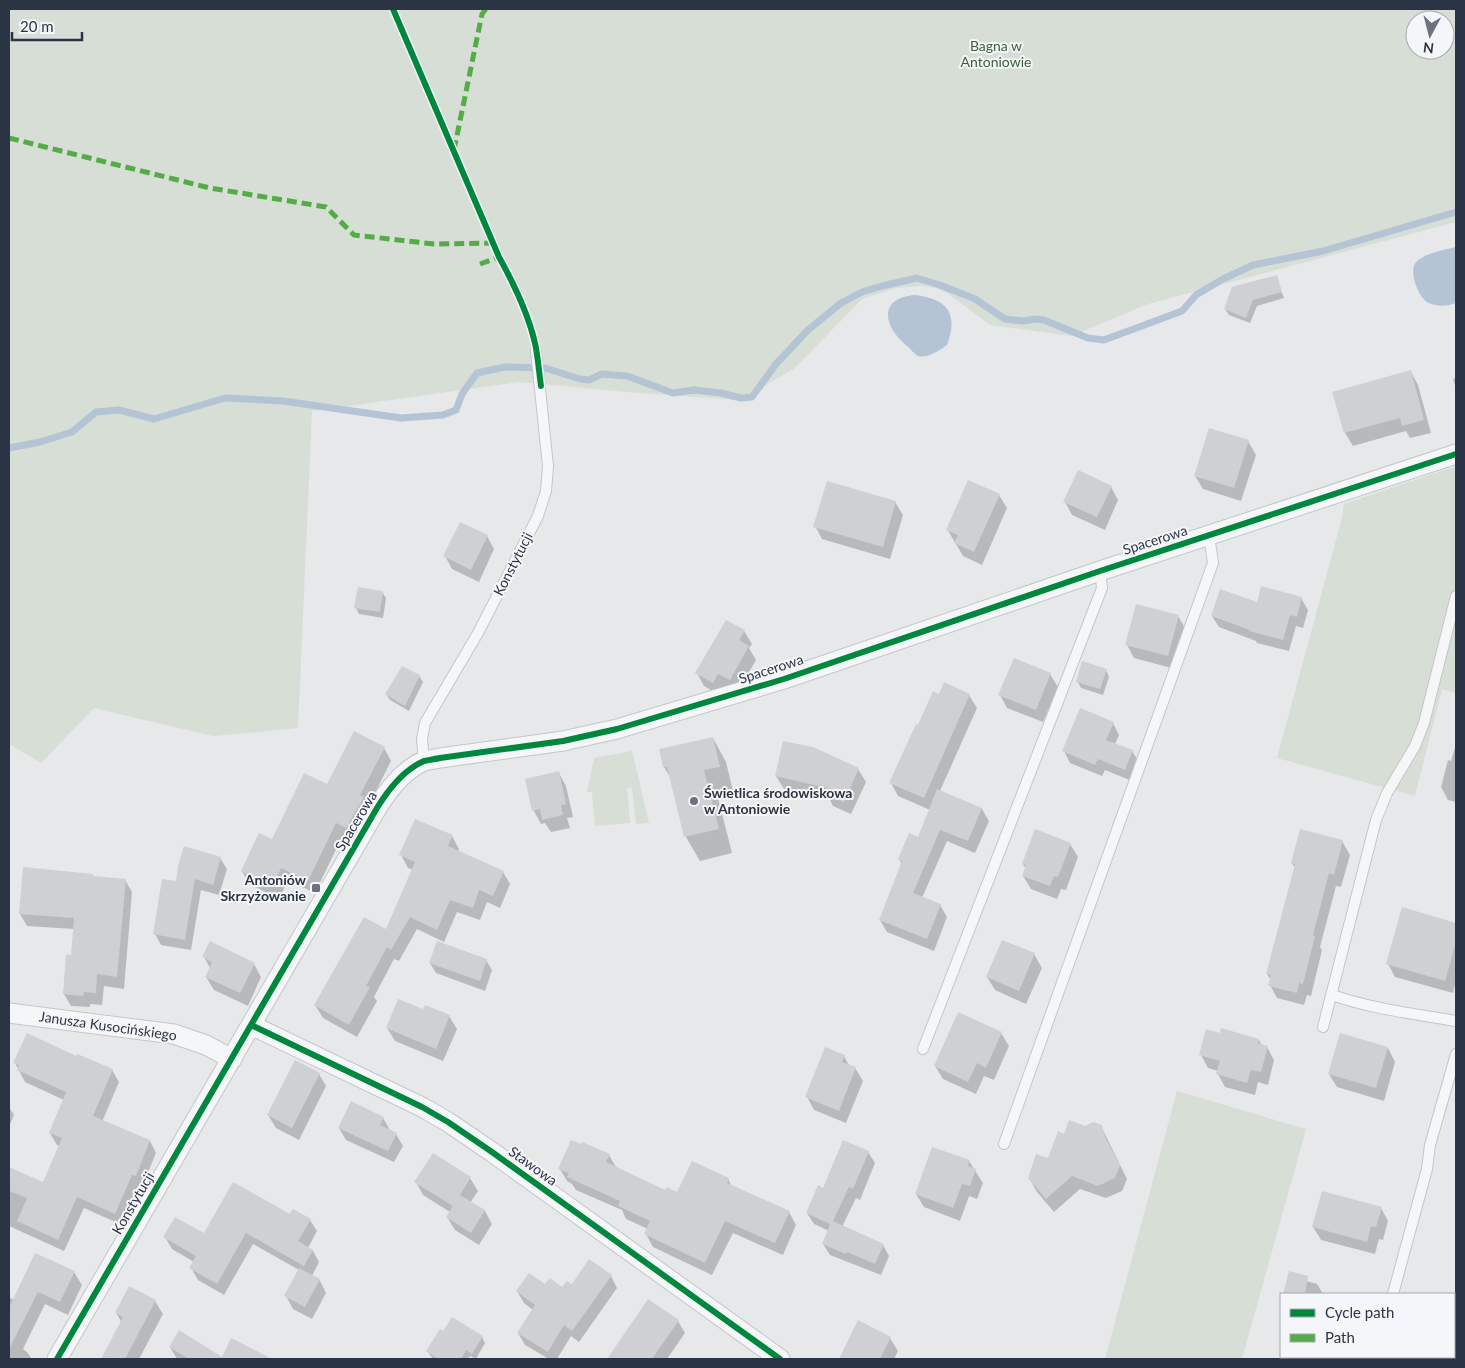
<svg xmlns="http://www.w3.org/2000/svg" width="1465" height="1368" font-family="Lato,sans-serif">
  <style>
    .green { fill: #d6ded6; fill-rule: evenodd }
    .water { fill: #b4c4d5 }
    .shadow { fill: #0003 }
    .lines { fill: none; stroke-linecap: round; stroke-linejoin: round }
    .stream { stroke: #b4c4d5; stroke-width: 7 }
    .building { fill: #ced0d3 }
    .lane-casing { stroke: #c4c6c8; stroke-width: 12 }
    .street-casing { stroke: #c4c6c8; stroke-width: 21 }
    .lane { stroke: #f5f6f7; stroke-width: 10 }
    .street { stroke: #f5f6f7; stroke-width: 19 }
    .quiet { stroke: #54ac47; stroke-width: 5; stroke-dasharray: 10 5; stroke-linecap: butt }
    .cycleway-casing { stroke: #f4f6f9; stroke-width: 9 }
    .cycleway { stroke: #00873e; stroke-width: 6 }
    .poi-dot { fill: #6c737f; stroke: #f4f6f9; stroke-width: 2 }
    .labels { text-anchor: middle; stroke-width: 4; stroke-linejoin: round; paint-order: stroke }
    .park-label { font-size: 14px; fill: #3f6138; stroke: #f4f6f9 }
    .street-label { font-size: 14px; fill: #2b3445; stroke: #f4f6f9 }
    .poi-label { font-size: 14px; font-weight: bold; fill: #2b3445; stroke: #f4f6f9; text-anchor: start }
  </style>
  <rect width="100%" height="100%" fill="#e6e8ea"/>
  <path class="green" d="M9 9H1456V222L1148 304 1072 336 990 325 949 294 936 288 922 286 897 288 862 299 795 368 740 400 638 393 519 382 312 411 298 728 213 736 94 708 41 763 9 744ZM1415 20H1445V50H1415Z
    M1456 466V693L1442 689 1415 796 1277 758 1342 518 1344 504Z
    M632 751 649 823 636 824 632 788 627 789 630 823 595 826 592 792H587L594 758Z
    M1177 1091 1306 1129 1242 1359H1105Z"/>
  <path class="water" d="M1456 247V303C1448 306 1438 307 1429 303 1419 299 1408 272 1416 262 1425 253 1444 250 1456 247Z
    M915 295C947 299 959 313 947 345 940 350 927 359 918 356 914 354 910 348 906 345 883 326 878 298 915 295Z"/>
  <path class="shadow" d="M1276 277 1284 298 1257 306 1250 323 1229 315 1225 309Z
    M1411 372 1418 385 1431 433 1410 438 1406 431 1353 446 1345 433Z
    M1456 378V389L1453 379Z
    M1248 441 1256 455 1241 501 1203 489 1195 476Z
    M1111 487 1118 500 1105 530 1072 515 1065 502Z
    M999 495 1007 508 982 565 963 556 947 529Z
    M895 502 903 515 890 559 822 539 815 526Z
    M487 536 494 549 479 582 452 569 445 556Z
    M382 592 386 598 383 618 359 614 356 608Z
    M1301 598 1308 610 1303 628 1296 626 1289 651 1257 643 1256 641 1219 627 1212 616Z
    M1178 616 1186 630 1175 669 1134 658 1127 645Z
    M744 631 752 644 749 648 756 660 737 693 726 686 721 696 704 686 697 673Z
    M402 667 419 676 423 682 409 711 390 700 386 694Z
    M1106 670 1109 677 1103 695 1081 688 1077 681Z
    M1050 674 1058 687 1043 722 1007 708 1000 695Z
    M939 695H969L977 708 940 791 982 809 989 821 975 853 947 841 922 898 940 905 947 917 934 951 887 932 880 920 902 864 899 859 919 839 930 810 898 796 891 783 918 726Z
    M1113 723 1119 735 1115 744 1132 751 1139 762 1132 781 1105 770 1102 776 1070 763 1064 751Z
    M713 738 726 762 733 791 717 794 732 853 700 861 686 837 672 780 664 767Z
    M1456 744V802L1448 800 1441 787 1448 760 1451 761Z
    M384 748 391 761 368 807 353 840 343 835 315 893 288 880 279 899 249 884 242 871 327 786Z
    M858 769 866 782 851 814 833 806 830 800 784 789 776 776Z
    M559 773 566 786 573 817 567 818 570 828 551 832 545 823 541 824 534 811 527 780Z
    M452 836 459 849 458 852 503 872 510 884 500 908 487 902 480 920 457 912 444 942 417 929 399 961 394 959 374 997 377 1001 357 1037 323 1018 315 1005 387 931 413 870 408 868 401 855Z
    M1342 841 1350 855 1341 887 1336 886 1320 947 1322 950 1311 996 1307 995 1304 1005 1277 998 1270 985 1271 980 1267 974 1295 868 1292 863Z
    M1070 844 1078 857 1066 890 1061 889 1057 899 1031 889 1023 876 1026 869 1023 864Z
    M220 858 227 869 219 895 201 890 191 950 161 945 155 934 177 882Z
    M93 878 125 880 132 892 124 989 104 986 102 1005 90 1004V1007L71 1006 64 994 72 956 74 929 27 926 20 914Z
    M1403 909 1456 924V980L1453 993 1395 977 1388 964Z
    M1034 954 1042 968 1026 1004 995 990 987 977Z
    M204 957 254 964 261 977 248 1006 214 990 206 977 210 968Z
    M486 960 492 970 485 991 436 973 430 963Z
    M424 1011 449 1016 457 1029 443 1061 395 1041 387 1028Z
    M1001 1033 1009 1046 994 1080 984 1076 976 1094 943 1079 935 1066Z
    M1221 1034 1259 1040 1262 1046 1267 1047 1274 1060 1268 1085 1258 1082 1255 1095 1225 1087 1218 1074V1071L1208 1068 1201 1055Z
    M1388 1048 1395 1062 1384 1101 1337 1087 1329 1074Z
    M844 1056 849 1066 855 1068 863 1081 846 1123 814 1110 807 1097Z
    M77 1058 112 1070 119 1082 102 1122 150 1141 156 1153 142 1187 139 1186 122 1225 84 1208 64 1251 9 1226V1176L12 1170 43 1183 60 1146 57 1145 50 1133 64 1100 25 1082 15 1063Z
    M319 1074 326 1086 299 1140 276 1128 268 1115Z
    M9 1107 14 1115 9 1127Z
    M383 1118 390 1130 396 1134 403 1146 394 1162 346 1140 339 1128Z
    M1101 1126 1127 1179 1122 1191 1106 1198 1080 1189 1054 1212 1037 1192 1029 1178 1049 1160 1065 1135Z
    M868 1152 875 1163 860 1200 856 1198 842 1227 883 1245 889 1256 881 1275 830 1255 823 1244 829 1231 814 1224 807 1213Z
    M609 1155 617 1169 666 1191 678 1193 728 1179 732 1187 789 1212 796 1225 783 1255 733 1233 712 1275 653 1247 646 1234 648 1229 626 1219 622 1210 576 1190 572 1184 567 1181 560 1169Z
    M969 1161 983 1183 977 1199 969 1196 960 1221 924 1207 916 1194Z
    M470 1178 478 1191 470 1203 485 1211 492 1224 479 1245 455 1230 447 1217 450 1212 423 1195 416 1182Z
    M1381 1208 1388 1221 1383 1240 1379 1239 1375 1254 1321 1240 1313 1227Z
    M291 1216 310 1220 317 1231 308 1248 313 1251 319 1262 312 1276 319 1279 326 1293 312 1319 293 1309 286 1296 299 1270 253 1244 224 1295 198 1280 191 1268 194 1262 172 1249 165 1237 204 1235Z
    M74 1272 82 1285 68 1315 45 1304 23 1349 27 1352 32 1359H9V1297L14 1300Z
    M611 1276 617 1288 579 1342 571 1336 557 1359H549L525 1345 518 1333 533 1310 524 1303 517 1291 546 1286 563 1289Z
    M1289 1276 1317 1284 1323 1294H1284Z
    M155 1301 163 1314 139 1359H104L103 1358 122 1323 116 1313Z
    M1454 1304H1456V1353L1455 1359H1403V1357H1454Z
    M678 1321 685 1333 667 1359H611L610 1357Z
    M859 1322 890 1338 898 1351 894 1359H840Z
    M482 1337 485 1343 476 1359 470 1356 468 1359H433L427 1351Z
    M170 1347 222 1358 262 1355 264 1359H177Z"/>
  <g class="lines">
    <path class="stream" d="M9 448 40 442 72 432 96 412 119 410 154 419 225 398 283 401 401 418 443 415 456 410 462 394 477 373 505 367 545 368 580 379 589 380 602 374 627 376 673 393 694 390 721 393 741 398 752 397 776 364 808 330 841 303 862 292 882 286 917 278 940 285 975 299 1005 319 1023 321 1035 319 1044 320 1088 338 1104 340 1182 311 1196 295 1223 279 1253 265 1323 251 1456 212"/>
  </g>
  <path class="building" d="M1277 275 1282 292 1253 300 1246 318 1224 309 1232 287Z
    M1411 370 1424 420 1402 426 1400 418 1344 433 1332 392Z
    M1209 428 1249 440 1234 488 1194 476Z
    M1078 470 1112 486 1097 517 1063 502Z
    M968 480 1000 494 974 552 954 543 958 535 946 530Z
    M827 481 896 501 883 547 813 527Z
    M460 522 488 535 471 570 443 556Z
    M1261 586 1302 597 1297 617 1290 615 1283 640 1249 631 1250 630 1211 616 1220 589 1257 602Z
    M358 587 383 591 380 612 354 608Z
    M1136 604 1179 615 1168 656 1125 645Z
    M726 620 745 630 739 640 749 646 730 680 718 674 713 683 695 673Z
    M1014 658 1051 673 1036 710 998 695Z
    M1082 661 1107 669 1100 689 1076 682Z
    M402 666 420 675 405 706 385 694Z
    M944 682 970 694 924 798 889 783 916 724 918 725 933 691 939 694Z
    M1080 708 1114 722 1106 740 1133 750 1125 770 1098 759 1095 765 1062 751Z
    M354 731 385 747 360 795 364 797 346 828 336 823 308 881 281 868 272 887 241 871 259 833 272 839 304 773 327 784Z
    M713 737 720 767 704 770 719 829 684 837 667 767H663L659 749Z
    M783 741 813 747 859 768 844 802 824 793 827 788 775 776Z
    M559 771 566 804 561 805 563 815 542 820 540 809 532 811 525 779Z
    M937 789 982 808 968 841 940 830 913 893 941 904 927 939 879 920 902 861 898 859 909 833 918 837Z
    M415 819 453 835 448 846 504 871 493 896 479 890 473 908 450 900 437 930 410 917 391 950 387 947 366 986 370 987 349 1025 314 1005 364 917 386 929 415 862 399 855Z
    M1035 829 1071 843 1058 877 1054 876 1050 886 1022 876 1026 865 1022 864Z
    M1300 829 1343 840 1334 875 1329 873 1313 935 1315 936 1303 984 1299 983 1297 993 1268 986 1271 975 1266 974 1295 864 1291 863Z
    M184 846 221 857 213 885 195 879 185 940 153 934 162 879 176 881 178 866Z
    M23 867 93 874V876L126 879 117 977 97 974 96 993 84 992 83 996 63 994 66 954 71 955 74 918 19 914Z
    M1402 907 1456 923V942L1445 981 1386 964Z
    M1002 940 1035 953 1019 991 986 977Z
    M210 941 255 963 240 993 205 977 212 962 202 957Z
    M437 941 487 959 480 981 429 963Z
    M398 999 423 1009 425 1005 450 1015 436 1049 386 1028Z
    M958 1012 1002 1032 986 1068 977 1063 968 1082 934 1066Z
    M1221 1028 1259 1039 1258 1043 1268 1046 1261 1072 1251 1070 1247 1083 1216 1074 1220 1061 1199 1055 1206 1029 1220 1033Z
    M27 1033 76 1056 77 1054 113 1069 93 1116 150 1140 136 1176 132 1175 115 1214 77 1197 58 1240 17 1221 27 1198 9 1191V1167L43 1182 62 1138 49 1133 66 1092 17 1070 19 1065 13 1063Z
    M1340 1033 1388 1047 1376 1088 1328 1074Z
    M825 1047 845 1055 842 1062 856 1067 839 1111 805 1097Z
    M295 1060 320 1073 292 1128 267 1115Z
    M351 1101 384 1117 380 1125 397 1133 388 1151 338 1128Z
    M1069 1120 1085 1126 1093 1122 1102 1125 1105 1137 1120 1165 1115 1178 1098 1186 1072 1176 1046 1199 1028 1178 1036 1154 1048 1158 1058 1131 1064 1134Z
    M571 1140 581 1144 582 1142 610 1154 606 1162 665 1190 667 1187 677 1192 692 1161 729 1178 727 1183 790 1211 775 1243 725 1221 705 1263 644 1234 650 1221 618 1206 620 1201 567 1177 569 1173 558 1169Z
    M843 1140 869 1151 853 1189 849 1187 833 1221 884 1244 875 1264 847 1252 846 1254 822 1244 830 1224 806 1213 818 1185 823 1188Z
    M932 1147 970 1160 968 1166 976 1169 970 1186 962 1184 953 1208 915 1194Z
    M433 1153 471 1177 460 1195 485 1210 471 1233 446 1217 453 1206 414 1182Z
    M233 1182 290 1214 293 1209 311 1219 298 1241 313 1250 304 1266 246 1233 217 1284 189 1268 196 1256 163 1237 175 1217 204 1233Z
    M1322 1191 1382 1207 1376 1227 1371 1226 1367 1242 1312 1227Z
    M35 1253 75 1271 60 1302 38 1292 9 1349V1308Z
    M589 1259 612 1275 572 1331 564 1325 548 1352 517 1333 535 1305 516 1291 529 1273 545 1284 550 1278 562 1287 567 1281 572 1284Z
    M299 1268 320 1279 305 1307 284 1296Z
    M1289 1271 1308 1276 1305 1294H1283Z
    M129 1286 156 1300 125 1359H101L123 1317 115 1313Z
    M648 1299 679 1320 652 1359H607Z
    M452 1317 483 1336 472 1354 466 1350 461 1359H438L426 1351 440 1329 443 1331Z
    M858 1320 891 1337 880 1359H839Z
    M179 1330 222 1357 231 1338 272 1359H189L169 1347Z"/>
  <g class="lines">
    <g class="lane-casing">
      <path id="lane" d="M424 761 422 739 425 723 478 633 538 516 546 491 548 466 536 351
        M1332 995C1372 1009 1415 1014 1456 1021
        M1323 1027 1376 820 1387 793 1415 746 1424 723 1456 596
        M923 1049 1102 588 1100 571
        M1004 1144 1213 563 1209 535
        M1393 1294 1427 1169 1430 1145 1456 1054"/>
    </g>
    <g class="street-casing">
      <path id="street" d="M9 1013 174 1034 206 1045 232 1059
        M251 1025 422 1107 448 1122 492 1152 780 1359
        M57 1359 377 808C388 790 403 770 424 761 429 760 435 759 440 758L563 741 617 729 784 679 1100 571 1456 454"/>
    </g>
    <use href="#lane" class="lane"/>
    <use href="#street" class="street"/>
    <path class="quiet" d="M9 138 210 188 326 207 354 235 434 244 494 243
      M454 150 482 14 486 9
      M480 264 499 257"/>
    <g class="cycleway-casing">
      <path id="cycleway" d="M393 9 499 257C514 284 528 313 535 343 538 357 539 372 541 386
        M251 1025 422 1107 448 1122 492 1152 780 1359
        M57 1359 377 808C388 790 403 770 424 761 429 760 435 759 440 758L563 741 617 729 784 679 1100 571 1456 454"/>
    </g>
    <use href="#cycleway" class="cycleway"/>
  </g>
  <g class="poi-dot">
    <circle cx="694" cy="801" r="5"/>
    <rect x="311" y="883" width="10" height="10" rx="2.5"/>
  </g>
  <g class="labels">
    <g class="park-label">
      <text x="996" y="51">Bagna w<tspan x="996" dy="16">Antoniowie</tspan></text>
    </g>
    <g class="street-label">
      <text transform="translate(1155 540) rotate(-18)" y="5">Spacerowa</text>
      <text transform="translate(513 564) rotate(-63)" y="5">Konstytucji</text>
      <text transform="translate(771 669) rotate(-18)" y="5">Spacerowa</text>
      <text transform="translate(356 821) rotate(-59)" y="5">Spacerowa</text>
      <text transform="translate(108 1026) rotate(8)" y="5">Janusza Kusocińskiego</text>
      <text transform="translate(533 1166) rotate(36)" y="5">Stawowa</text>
      <text transform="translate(133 1203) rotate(-60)" y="5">Konstytucji</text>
    </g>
    <g class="poi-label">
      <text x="704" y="798">Świetlica środowiskowa<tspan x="704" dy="16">w Antoniowie</tspan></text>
      <text x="306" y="885" text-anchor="end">Antoniów<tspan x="306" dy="16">Skrzyżowanie</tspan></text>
    </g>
  </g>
  <rect width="1465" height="1368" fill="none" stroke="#2b3445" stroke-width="20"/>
  <rect x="1280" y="1293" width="175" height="65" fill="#f4f6f9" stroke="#a4a8b1"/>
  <rect x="1290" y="1309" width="25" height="8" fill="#00873e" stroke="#a4a8b1"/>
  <text x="1325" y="1318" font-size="15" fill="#2b3445">Cycle path</text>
  <rect x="1290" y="1334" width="25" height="8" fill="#54ac47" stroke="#a4a8b1"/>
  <text x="1325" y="1343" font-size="15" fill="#2b3445">Path</text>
  <g transform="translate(1430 35) rotate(187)"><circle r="24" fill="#f4f6f9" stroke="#a4a8b1"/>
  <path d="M0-4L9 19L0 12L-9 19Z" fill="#6c737f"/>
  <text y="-8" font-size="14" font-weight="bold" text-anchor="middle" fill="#2b3445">N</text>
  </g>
  <path d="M12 32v8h70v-8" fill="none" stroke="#2b3445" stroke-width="2.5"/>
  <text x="20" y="32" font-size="15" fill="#2b3445" stroke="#f4f6f9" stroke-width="4" paint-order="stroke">20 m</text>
</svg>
